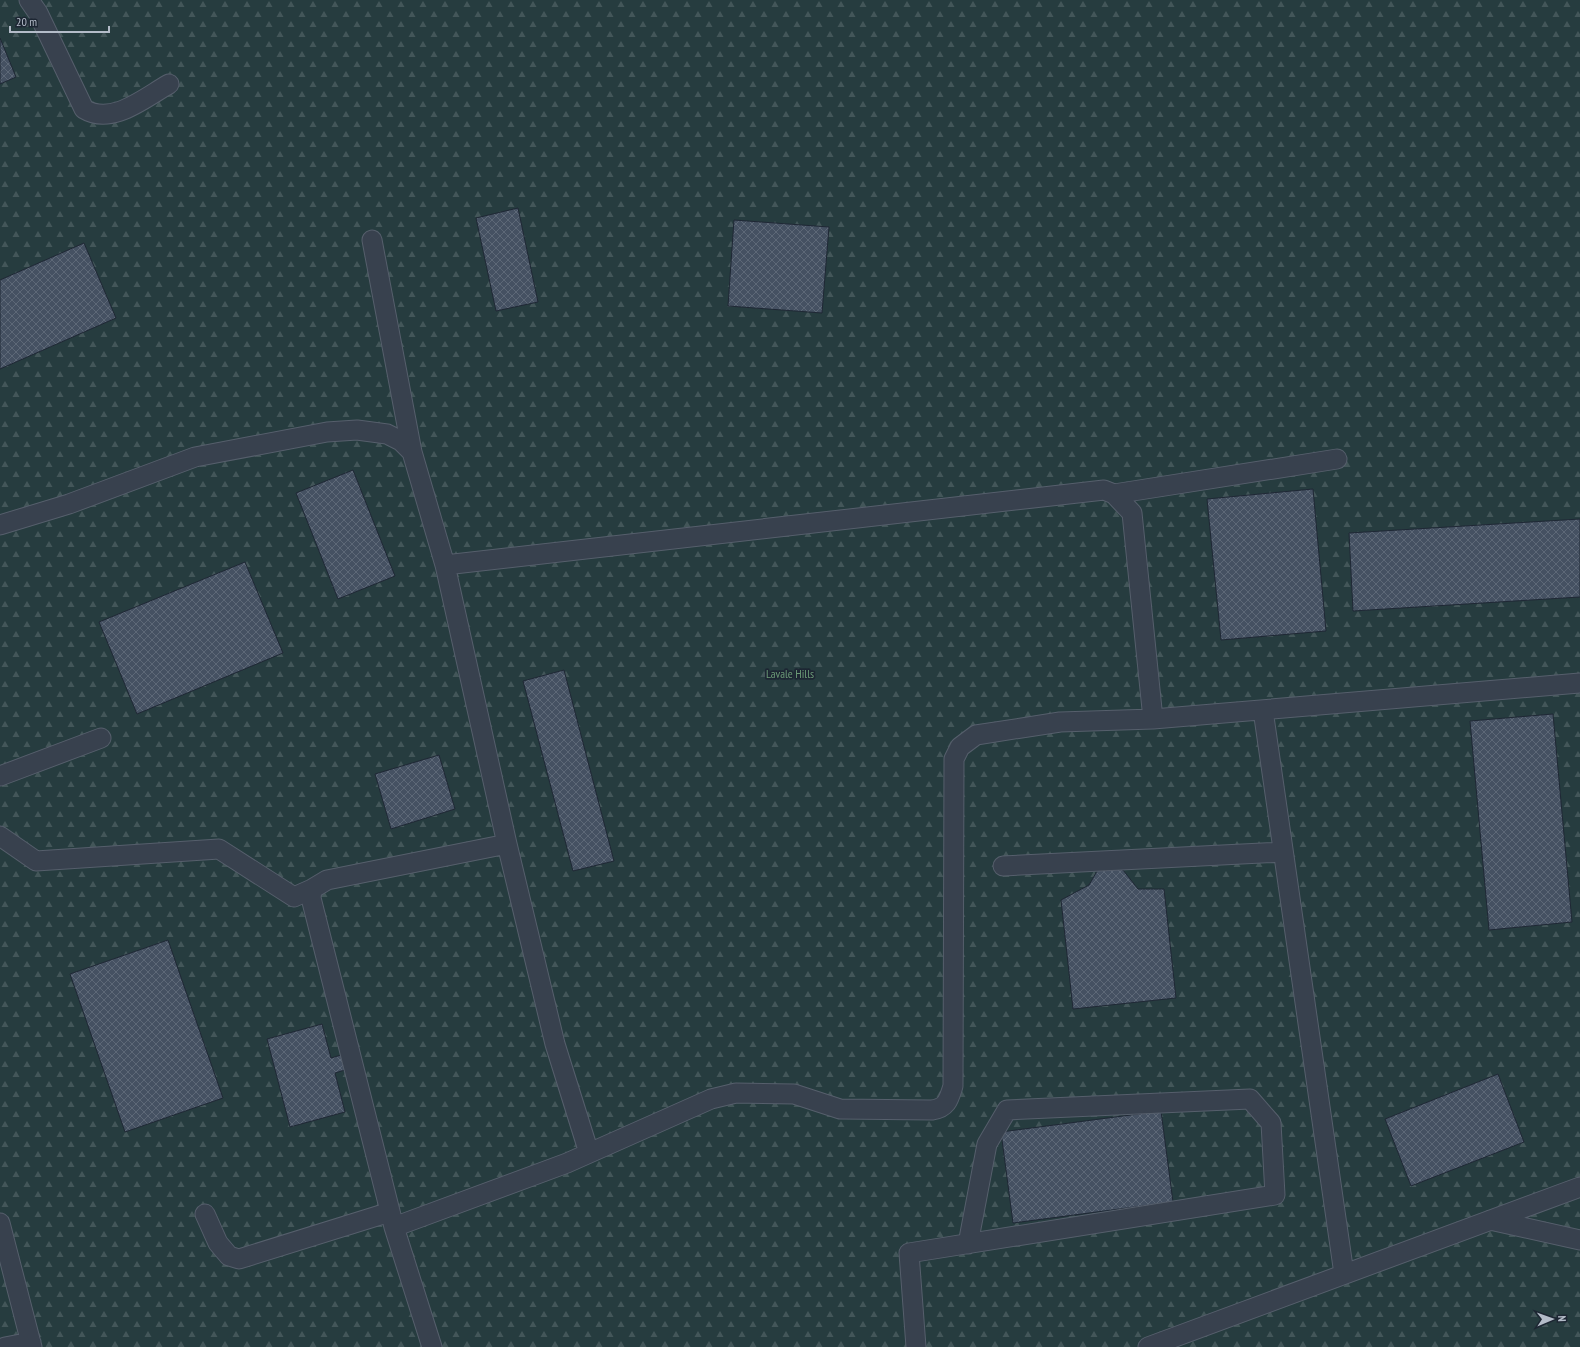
<svg xmlns="http://www.w3.org/2000/svg" width="1580" height="1347" font-family="'PT Sans Narrow',sans-serif">
  <style>
    .forest { fill: url(#forest-firs) }
    .building { fill: url(#building-cross-hatch); stroke: #1f2835 }
    .lines { fill: none; stroke-linecap: round; stroke-linejoin: round }
    .lane-casing { stroke: #565f6c; stroke-width: 21 }
    .lane { stroke: #38414e; stroke-width: 19 }
    .labels { text-anchor: middle; stroke-width: 3.5; stroke-linejoin: round; paint-order: stroke }
    .park-label { font-size: 12px; fill: #6b9a76; stroke: #1d2633 }
  </style>
  <defs>
    <pattern id="forest-firs" width="22" height="20" patternUnits="userSpaceOnUse"><rect width="22" height="20" fill="#263c3f"/><path d="M5 1l3.5 6h-7zM16 11l3.5 6h-7z" fill="#435659"/></pattern>
    <pattern id="building-cross-hatch" width="8" height="8" patternUnits="userSpaceOnUse"><rect width="8" height="8" fill="#455162"/><path d="M0 0l8 8M0 8l8-8" fill="none" stroke="#5d6877"/></pattern>
  </defs>
  <rect width="100%" height="100%" fill="#242f3e"/>
  <path class="forest" d="M0 0H1580V1347H0Z"/>
  <path class="building" d="M0 38 16 77 0 84Z
    M518 208 538 302 496 311 476 218Z
    M734 220 829 227 822 313 728 306Z
    M84 243 116 318 0 369V280Z
    M353 470 395 576 338 599 296 493Z
    M1313 489 1326 631 1221 640 1207 499Z
    M1580 519V597L1353 611 1349 533Z
    M245 562 283 653 137 714 99 622Z
    M564 670 614 861 573 871 523 681Z
    M1553 714 1572 922 1489 930 1470 721Z
    M439 755 455 809 391 829 375 774Z
    M1100 866 1123 870 1138 889H1164L1176 998 1073 1009 1061 900 1089 885Z
    M168 940 223 1098 125 1132 70 974Z
    M322 1024 331 1058 341 1055 345 1070 335 1073 345 1112 290 1127 267 1039Z
    M1498 1074 1524 1142 1411 1186 1385 1119Z
    M1161 1111 1173 1202 1013 1223 1001 1132Z"/>
  <g class="lines">
    <g class="lane-casing">
      <path id="lane" d="M29 0 38 13 84 109C112 126 144 98 169 84
        M372 240 412 452
        M1114 494 1337 459
        M0 525 69 504 195 457 327 432 357 430 387 434 401 441 412 452 445 565
        M1263 710 1344 1274
        M0 776 101 738
        M0 836 36 861 219 849 294 897 312 889
        M507 844 555 1044 589 1153
        M1003 866 1283 852
        M205 1214 218 1243 229 1256 239 1259 390 1212
        M1490 1220 1580 1240
        M0 1223 32 1347
        M394 1227 567 1163 711 1099 736 1093 794 1094 840 1109 932 1110C947 1108 949 1099 953 1086L954 759 960 747 976 735 1060 722 1153 719
        M5 1347 31 1342
        M432 1347 394 1227 311 898 312 889 327 880 507 844 445 565 1104 490 1114 494 1132 513 1153 719 1580 683
        M916 1347 909 1253 1275 1195 1271 1123 1250 1099 1007 1110 987 1144 968 1244
        M1148 1347 1580 1187"/>
    </g>
    <use href="#lane" class="lane"/>
  </g>
  <g class="labels">
    <g class="park-label">
      <text x="790" y="678">Lavale Hills</text>
    </g>
  </g>
  <g transform="translate(1552 1319) rotate(88)" stroke="#1d2633" stroke-width="3" paint-order="stroke">
  <path d="M0-3L7 15L0 10L-7 15Z" fill="#b4bcc9"/>
  <text y="-6" font-size="11" font-weight="bold" text-anchor="middle" fill="#b4bcc9">N</text>
  </g>
  <path d="M10 26v6h99v-6" fill="none" stroke="#b4bcc9" stroke-width="2"/>
  <text x="16" y="26" font-size="12" fill="#b4bcc9" stroke="#1d2633" stroke-width="3" paint-order="stroke">20 m</text>
</svg>
